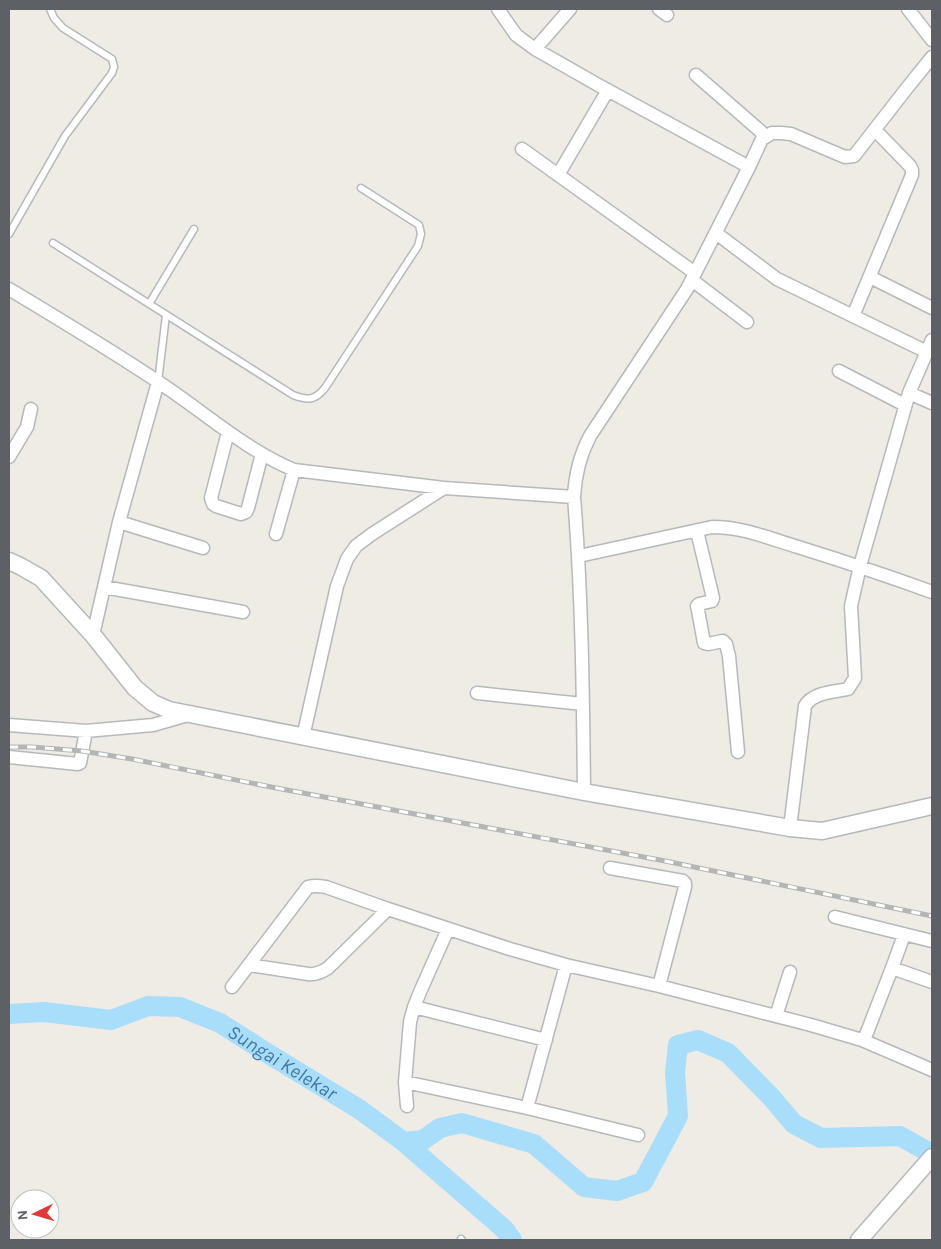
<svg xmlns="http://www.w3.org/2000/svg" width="941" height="1249" font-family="Karla,sans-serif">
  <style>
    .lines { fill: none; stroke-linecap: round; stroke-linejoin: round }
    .river { stroke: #a9defb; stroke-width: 20 }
    .service-casing { stroke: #b6b8bb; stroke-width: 9 }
    .minor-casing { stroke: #b6b8bb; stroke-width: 15 }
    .tertiary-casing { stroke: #b6b8bb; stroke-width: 19 }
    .service { stroke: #fff; stroke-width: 6 }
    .minor { stroke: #fff; stroke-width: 12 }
    .tertiary { stroke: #fff; stroke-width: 16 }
    .rail-casing { stroke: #b4b5b5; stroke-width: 5 }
    .rail { stroke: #fff; stroke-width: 3; stroke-dasharray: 9; stroke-linecap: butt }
    .labels { text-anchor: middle; stroke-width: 5; stroke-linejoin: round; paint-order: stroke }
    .water-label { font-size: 20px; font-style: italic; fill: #437aa4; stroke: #fff }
  </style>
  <rect width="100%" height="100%" fill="#efece5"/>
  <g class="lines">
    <g class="river">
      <path id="s1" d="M9 1014 44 1012 111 1020 148 1006 180 1007 220 1023 267 1053 359 1109 404 1142 504 1229 512 1240"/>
      <path d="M404 1142 423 1140 440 1128 462 1123 534 1144 584 1187 617 1191 643 1182 678 1116 675 1072 678 1045 698 1040 728 1053 771 1097 794 1124 821 1138 900 1136 932 1154"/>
    </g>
    <g class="service-casing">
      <path id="service" d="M9 234 65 136 112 73 114 67 112 59 63 28 54 18 50 9
        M53 243 293 395C309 401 315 400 325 388L418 246 421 234 419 225 361 188
        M149 304 194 229
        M158 382 166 315
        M461 1239 462 1240"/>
    </g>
    <g class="minor-casing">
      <path id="minor" d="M498 9 516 35 535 49 600 86 749 167
        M659 9 667 15
        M908 9 932 40
        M535 49 570 9
        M696 75 766 136
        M522 149 695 273
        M558 175 608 90
        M716 233 777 279 927 352
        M870 277 932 308
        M692 280 747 322
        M9 289C59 319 109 349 157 381 203 411 244 449 294 470L444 488 574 497
        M853 316 912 175V170L910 166 875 130
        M839 371 905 405
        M909 393 932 403
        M228 432 211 498 213 504 216 506 241 514 246 512 248 508 262 454
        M9 457 27 427 31 409
        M119 522 203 548
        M697 531 713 598 712 601 699 604 697 606 698 610 704 643 708 644 723 641 726 644 729 656 738 752
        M276 534 294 470
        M579 556 712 527C743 527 768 538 798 547 843 561 888 576 932 592
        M104 587 243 612
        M93 635 119 522 158 382
        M477 693 583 704
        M9 725 86 731 153 725 188 715
        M303 737 337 586 347 559 356 546 372 534 444 488
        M9 757 78 764 80 763 86 731
        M584 792C583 694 582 595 574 497 575 476 580 455 590 436L687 289 749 167 762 139 772 133H781L791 134 845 157 854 156 907 88 932 57
        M790 828 805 706C813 692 834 692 848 689L855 678 851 606 860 566 909 393 932 340
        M610 868 683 881 685 883V887L659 986
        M835 917 932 941
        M249 965 308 974C316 975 322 972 328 968L388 909
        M892 968 932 982
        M232 987 308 887C315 885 320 886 326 887L388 909 510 949 566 965 659 986 811 1025 862 1040 932 1070
        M414 1007 546 1040
        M776 1016 790 972
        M864 1040 892 968 904 935
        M405 1082 527 1108 638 1135
        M407 1106 405 1082 410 1022 414 1007 420 992 448 929
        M527 1108 566 965"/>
    </g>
    <g class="tertiary-casing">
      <path id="tertiary" d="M9 561 20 566 41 578 93 635 135 688 153 703 169 710 584 792 790 828 822 831 932 806
        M859 1240 932 1157"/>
    </g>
    <use href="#service" class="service"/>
    <use href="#minor" class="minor"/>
    <use href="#tertiary" class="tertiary"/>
    <g class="rail-casing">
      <path id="rail" d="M9 747H32L82 751 132 759 271 787 665 861 932 916"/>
    </g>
    <use href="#rail" class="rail"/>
  </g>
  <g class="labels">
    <g class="water-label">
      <text dy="7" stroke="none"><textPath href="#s1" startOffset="291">Sungai Kelekar</textPath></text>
    </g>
  </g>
  <rect width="941" height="1249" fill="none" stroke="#5d6165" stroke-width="20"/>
  <g transform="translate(35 1214) rotate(265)"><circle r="24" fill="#ffffff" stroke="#bec0c1"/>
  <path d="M0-4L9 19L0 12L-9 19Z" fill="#e23938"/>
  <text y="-8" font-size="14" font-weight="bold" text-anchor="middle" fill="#5d6165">N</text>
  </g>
</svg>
